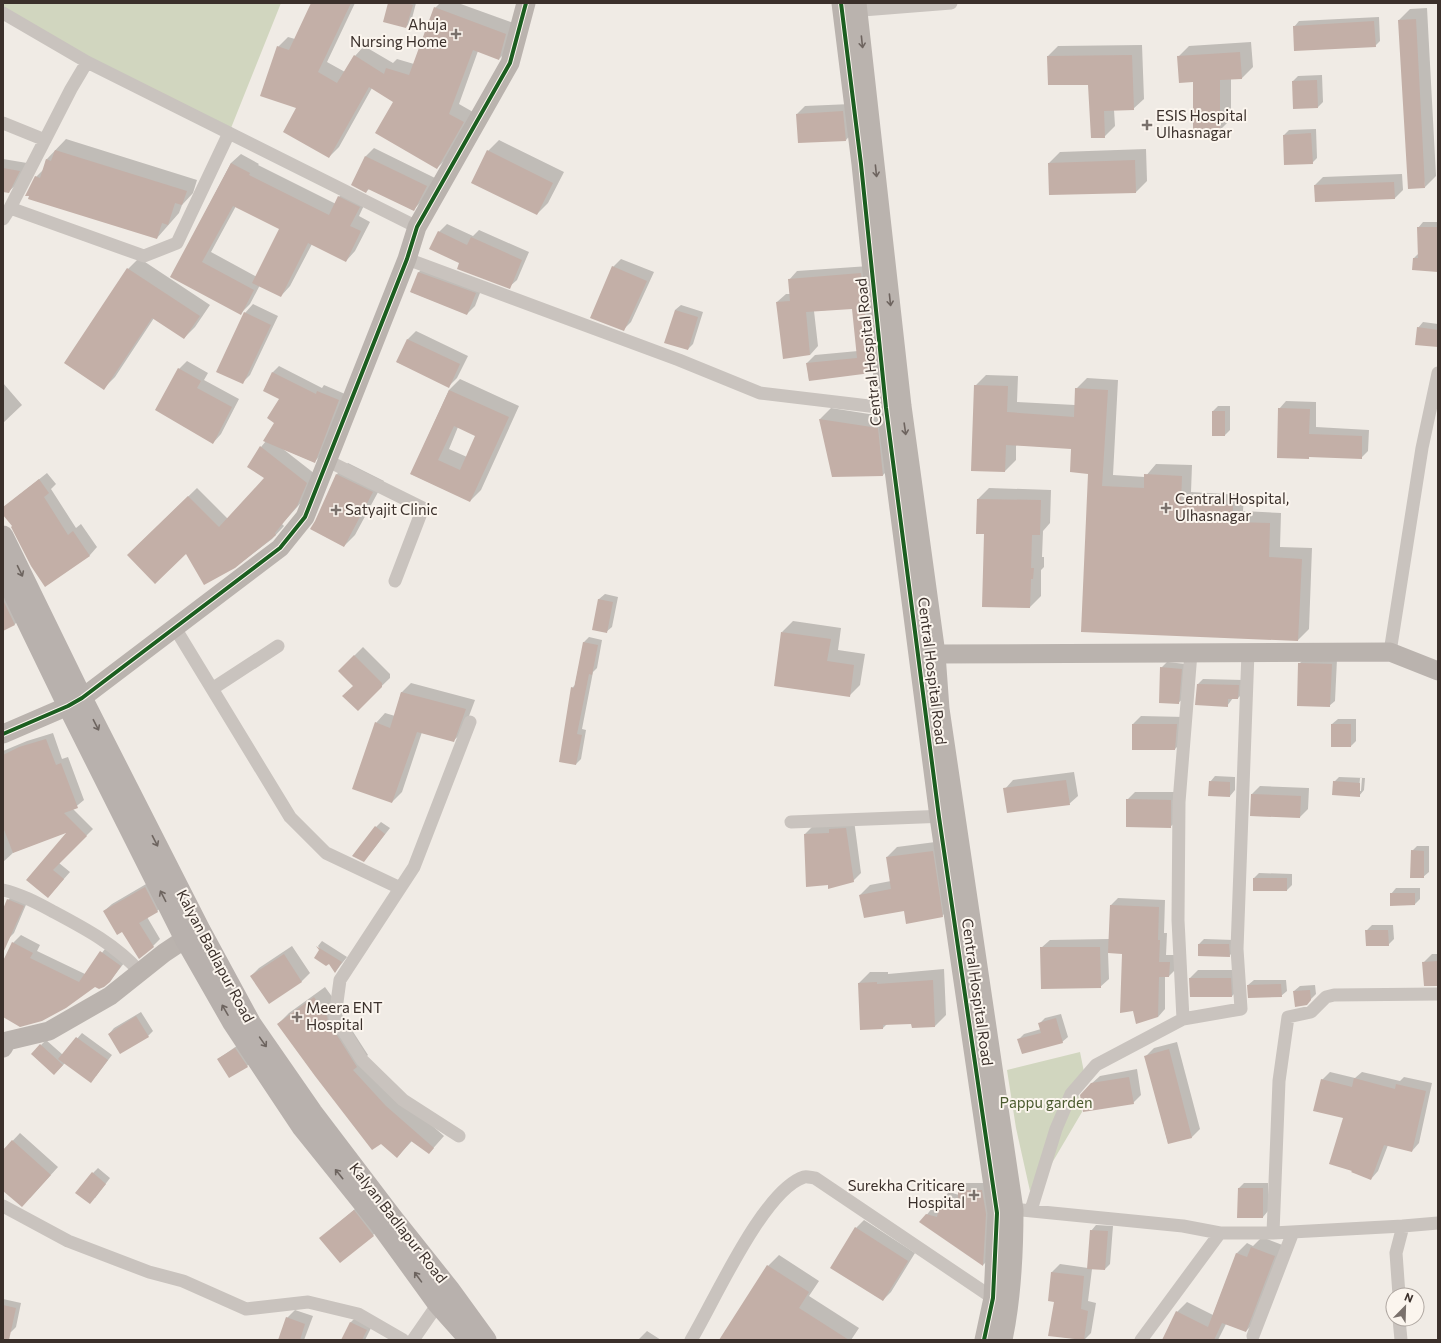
<svg xmlns="http://www.w3.org/2000/svg" width="1441" height="1343" font-family="Commissioner,sans-serif">
  <style>
    .green { fill: #d1d6bf }
    .shadow { fill: #0003; fill-rule: evenodd }
    .building { fill: #c3afa7; fill-rule: evenodd }
    .lines { fill: none; stroke-linecap: round; stroke-linejoin: round }
    .street { stroke: #c9c3be; stroke-width: 13 }
    .secondary { stroke: #bab3ae; stroke-width: 19 }
    .primary { stroke: #b8b1ad; stroke-width: 21 }
    .cycleway-casing { stroke: #fbf5ee; stroke-width: 6 }
    .cycleway { stroke: #1b5e20; stroke-width: 4 }
    .oneway { stroke: #6e645f }
    .oneway2 { stroke: #6d645f }
    .poi-dot { fill: #7a716c; stroke: #fbf5ee; stroke-width: 1.5 }
    .labels { text-anchor: middle; stroke-width: 4; stroke-linejoin: round; paint-order: stroke }
    .poi-label { font-size: 15px; fill: #3b302b; stroke: #fbf5ee; text-anchor: start }
    .street-label { font-size: 15px; fill: #3b302b; stroke: #fbf5ee }
    .park-label { font-size: 15px; fill: #4a5a2e; stroke: #fbf5ee }
  </style>
  <rect width="100%" height="100%" fill="#f0ebe5"/>
  <path class="green" d="M3 3H281L229 133 3 10Z
    M1080 1052 1086 1082 1076 1084 1082 1112 1049 1168 1030 1191 1016 1128 1007 1070Z"/>
  <path class="shadow" d="M312 3H355L327 62 345 72 355 56 364 46 393 63 397 59 414 64 435 8 440 3H458L516 24 509 49 499 59 478 51 459 104 473 112 447 158 437 168 394 101 372 88 339 147 329 157 297 108 278 47 288 37 295 39Z
    M389 3H416L411 22 406 27Z
    M1427 8 1436 176 1425 187 1399 20 1410 9Z
    M1379 17 1380 41 1375 46 1294 27 1299 21Z
    M1251 42 1253 67 1242 78 1231 79V119L1220 130 1194 81 1178 57 1189 46Z
    M1142 45 1144 99 1133 109 1114 110 1115 126 1104 137 1089 84 1048 56 1058 46Z
    M1322 75 1323 102 1318 107 1294 108 1293 81 1298 76Z
    M851 104 854 131 846 140 797 114 805 106Z
    M1316 129 1317 158 1312 163 1284 135 1289 130Z
    M66 139 197 180 193 193 182 205 179 213 157 238 36 177 44 169 46 160Z
    M499 140 564 172 548 203 537 214 488 151Z
    M374 148 435 178 422 201 413 210 370 188 366 192V156Z
    M1146 149 1147 181 1136 192 1050 194 1049 163 1060 152Z
    M241 154 259 164 258 165 336 204 339 197 348 187 368 197 359 216 370 222 355 251 346 261 312 244 290 286 281 296 260 285 250 304 241 313 172 276 231 163ZM236 206 281 228 257 277 211 252Z
    M3 159 27 163 17 184 8 192 3 191Z
    M1402 174 1403 190 1395 198 1315 185 1323 177Z
    M1423 222H1438V271L1414 258 1419 253 1418 228Z
    M447 224 473 236 479 230 529 252 517 280 509 287 461 263 439 232Z
    M139 258 210 305 195 327 184 338 154 318 115 377 104 388 128 269Z
    M621 259 654 272 631 322 623 330 613 267Z
    M427 264 483 285 475 306 467 314 411 292 419 272Z
    M869 266 879 364 871 372 809 380 807 363 815 355 858 351 853 308 814 311 818 346 810 355 777 302 786 294H790L789 280 797 271Z
    M253 304 278 316 250 375 242 383 245 313Z
    M681 305 703 312 693 344 688 349 675 310Z
    M1423 322 1438 324V346L1418 328Z
    M416 331 468 356 457 378 449 386 397 362 408 339Z
    M187 361 208 373 204 380 239 399 221 434 213 443 179 369Z
    M279 366 322 388 324 385 345 394 320 456 314 462 283 449 315 474 306 497 282 524 284 526 272 539 234 568 186 553 128 555 197 488 228 519 266 478 261 447 266 441 276 423 281 399 264 390 273 372Z
    M986 375 1018 376 1017 402 1075 405 1076 389 1087 378 1118 380 1113 475 1145 477 1156 464 1192 465 1191 492 1244 495 1243 511 1281 513 1280 547 1312 548 1309 629 1298 640 1083 631 1089 473 1072 448 1016 445V460L1005 471 975 386Z
    M460 379 519 406 481 490 470 501 411 474 449 390ZM458 427 477 435 467 457 449 449Z
    M3 383 22 405 3 423Z
    M1286 401 1316 402V427L1369 430 1368 451 1361 458 1310 456 1308 458 1279 409Z
    M1218 406H1230V430L1225 435H1213V411Z
    M831 408 888 417 894 464 883 475 833 476 820 419Z
    M348 463 384 481 355 535 344 546 316 522 337 474Z
    M47 473 56 484 51 489 76 528 81 524 97 547 90 555 46 585 13 526 3 513V508Z
    M989 488 1051 490 1050 523 1043 531 1042 557H1044V567L1041 570V596L1030 607 985 533 978 499Z
    M12 594 23 616 15 624 3 630V599Z
    M605 594 618 597 612 627 606 632 593 629 599 599Z
    M793 621 841 628 838 650 865 654 860 685 849 696 782 632Z
    M589 637 602 640 597 668 593 672 582 729 586 730 581 759 576 764 572 688 575 685 584 642Z
    M363 647 390 674V678L358 709 354 686 339 671Z
    M1304 659H1337L1335 701 1329 706 1299 664Z
    M1167 662 1186 664 1184 698 1178 703 1161 668Z
    M1203 679 1243 680V693L1238 698H1233L1227 706 1198 684Z
    M411 683 475 700 463 732 453 741 422 732 402 792 392 802 376 723 385 713 395 716 401 693Z
    M1141 716 1185 717 1183 741 1175 749 1133 724Z
    M1338 719H1356V741L1351 746H1332V724Z
    M53 733 62 759 68 757 84 800 73 809 93 829 59 863 70 872 48 897 28 880 69 831 14 852 3 862V751L27 741Z
    M1074 772 1078 796 1069 804 1005 789 1013 780Z
    M1215 776 1235 777V790L1230 796 1210 782Z
    M1339 777 1365 778 1364 790 1359 796 1334 782ZM1360 778H1362L1361 791H1359Z
    M1260 786 1309 788 1308 809 1300 817 1252 794Z
    M1135 792H1179V819L1170 827 1127 800Z
    M854 820 861 873 853 881 829 883 805 834 813 826Z
    M381 822 390 828 369 855 376 827Z
    M943 841 952 906 942 916 904 910 860 895 870 885 891 881 887 857 897 847Z
    M1417 846H1429V872L1423 877 1412 851Z
    M1259 873 1292 874V885L1287 890 1254 878Z
    M153 880 165 904 157 911 147 917 160 939 153 946 122 931 104 911 112 904Z
    M1396 888H1420V899L1415 904 1391 894Z
    M13 895 28 900 14 933 9 938 3 936V911L8 900Z
    M1118 898 1165 900 1164 933H1167L1166 955H1176V969L1169 976H1165V1009L1158 1017 1123 953 1108 952 1109 979 1100 987 1041 948 1050 940 1110 939 1111 905Z
    M1372 925H1393L1394 939 1388 945 1366 931Z
    M21 935 40 945 37 951 85 974 109 944 128 958 110 981 3 1016V963L13 943Z
    M1204 939 1234 940V951L1229 956 1199 944Z
    M322 941 347 957 335 972 318 946Z
    M292 946 310 973 302 981 269 1002 251 976 259 968Z
    M1432 954H1438V985L1424 962Z
    M944 969 946 1015 935 1026 912 1023 887 1024 883 1028 859 983 870 972H888V974Z
    M1198 970H1239L1240 988 1232 996H1191L1190 978Z
    M1254 980H1286L1287 991 1281 996 1248 985Z
    M1315 985 1316 994 1306 1004 1294 991 1300 986Z
    M325 987 338 1005 339 1010 368 1055 364 1059 397 1095 444 1136 429 1153 412 1141 397 1157 278 1024 289 1013Z
    M141 1012 153 1031 148 1036 109 1034 114 1028Z
    M1061 1014 1068 1037 1062 1042 1018 1040 1024 1034 1041 1029 1039 1024 1045 1018Z
    M82 1033 112 1055 96 1076 65 1063 54 1074 41 1045 46 1040 63 1055Z
    M1177 1042 1200 1129 1192 1137 1168 1143 1146 1056 1154 1048Z
    M241 1043 252 1061 247 1066 218 1059Z
    M1137 1069 1141 1095 1133 1103 1091 1084 1100 1076Z
    M1330 1072 1355 1078 1362 1072 1400 1081 1404 1077 1432 1083 1419 1143 1412 1151 1388 1145 1378 1171 1371 1179 1344 1118 1322 1080Z
    M20 1133 58 1167 30 1198 3 1189V1151Z
    M98 1168 110 1178 95 1198 93 1173Z
    M966 1183H989L990 1258 983 1265 921 1222 933 1207 940 1209 942 1199 949 1192 959 1195V1190Z
    M1244 1183H1268V1211L1263 1217 1239 1188Z
    M362 1203 381 1227 373 1235 321 1238Z
    M864 1220 915 1253 891 1292 883 1300 856 1228Z
    M1096 1225 1113 1226 1110 1264 1105 1269H1092L1088 1301 1096 1303 1091 1333 1084 1340 1049 1335 1055 1301 1052 1272 1060 1264 1088 1268 1091 1231Z
    M1262 1237 1285 1246 1256 1321 1246 1331 1226 1324 1218 1340H1163L1177 1312 1187 1302 1213 1315 1237 1253 1247 1243 1253 1246Z
    M779 1255 819 1281 809 1296 859 1328 851 1340H720L768 1266Z
    M3 1299 21 1303 16 1327 11 1332 3 1330Z
    M295 1310 313 1316 304 1340H279L287 1318Z
    M359 1314 374 1322 365 1340H342L351 1322Z
    M647 1331 661 1340H638Z"/>
  <path class="building" d="M311 3H351L318 72 337 83 354 55 384 74 386 68 409 75 434 7 506 34 499 60 473 50 449 114 464 122 437 169 375 133 393 102 369 87 329 158 283 132 296 108 260 96 277 46 289 50Z
    M388 3H405L413 5 406 28 383 22Z
    M1416 19 1425 188 1408 189 1398 20Z
    M1374 21 1376 47 1294 51 1293 26Z
    M1240 52 1242 79 1220 80V131H1193V82L1179 83 1177 56Z
    M1132 55 1134 110 1104 111 1105 138H1091L1088 85H1048L1047 56Z
    M1317 80 1318 108 1293 109 1292 81Z
    M843 111 846 141 798 143 796 114Z
    M1311 133 1313 164 1284 165 1283 135Z
    M55 150 187 191 182 205 175 203 168 225 162 223 157 239 28 199 29 196H25L35 176 40 178 46 159 51 161Z
    M487 150 553 183 537 215 471 183Z
    M365 156 427 186 414 211 368 189 366 193 351 185Z
    M1135 160 1136 193 1049 195 1048 163Z
    M231 163 250 173 249 175 329 215 338 196 360 207 350 226 361 231 346 262 308 243 281 297 252 283 279 229 233 206 202 262 254 290 241 315 170 277Z
    M3 168 20 171 9 193 3 192Z
    M1394 182 1395 199 1315 202 1314 185Z
    M1417 227H1438V272L1412 270 1413 258H1418Z
    M438 231 467 245 471 237 522 260 510 289 457 269 459 263 429 249Z
    M612 266 647 281 624 331 590 318Z
    M127 268 200 316 184 339 152 318 104 390 64 363Z
    M418 272 476 293 467 315 410 292Z
    M861 273 871 373 809 381 806 363 857 358 852 309 806 312 810 355 783 359 776 302 790 301 788 279Z
    M675 310 698 317 688 350 664 343Z
    M244 312 271 325 243 384 216 372Z
    M1417 327 1438 330V347L1415 345Z
    M407 339 460 364 449 388 396 362Z
    M178 368 201 381 197 388 232 407 213 444 155 410Z
    M272 372 316 394 317 391 339 400 315 463 263 441 274 423 267 418 279 399 263 391Z
    M974 385 1008 386 1007 412 1074 417 1075 388 1108 390 1102 486 1144 488V474L1182 476 1181 503 1233 505 1232 522 1270 523 1269 557 1302 559 1298 641 1081 632 1088 474 1070 472 1071 449 1006 445 1005 472 971 471Z
    M449 390 509 417 470 502 410 474ZM454 426 475 436 460 470 438 460Z
    M1278 408 1310 409 1309 434 1362 436V459L1309 457V459L1277 458Z
    M1212 411H1225V436H1212Z
    M819 419 878 428 883 476 832 477Z
    M260 446 307 483 297 506 275 533 276 535 235 568 204 585 186 554 155 584 127 555 188 496 219 527 264 478 247 467Z
    M336 474 373 492 344 547 310 529 315 521Z
    M39 479 49 493 44 497 68 535 73 531 90 556 45 587 31 566 11 527 12 526 3 515V507Z
    M977 499 1041 500 1040 535H1032L1031 568H1034L1033 579H1031L1030 608 982 607 984 534H976Z
    M598 599 613 602 607 633 592 630Z
    M3 600 15 625 3 631Z
    M781 632 831 639 827 661 854 665 850 697 774 686Z
    M583 642 598 645 592 675 589 674 577 734 582 735 576 765 559 762 571 687 574 688Z
    M354 655 382 683V687L358 711 342 696 353 686 338 671Z
    M1298 663 1332 664 1330 707 1297 706Z
    M1160 667 1182 669 1179 704 1159 703Z
    M1197 684 1239 685 1238 699H1228V707L1195 705Z
    M401 692 466 709 454 742 417 732 392 803 352 789 375 722 390 728Z
    M1132 724H1177L1175 750H1132Z
    M1331 724H1351V747H1331Z
    M46 739 56 765 61 763 78 808 64 813 87 836 53 870 64 879 48 898 26 880 66 833 13 853 3 827V755L19 747Z
    M1066 780 1070 805 1007 813 1003 788Z
    M1209 781 1230 782V797L1208 796Z
    M1333 781 1360 783V797L1332 795Z
    M1251 794 1301 796 1300 818 1250 816Z
    M1126 799 1171 800V828L1126 827Z
    M375 826 385 834 364 862 352 856Z
    M846 828 854 882 828 889V885L806 887 804 834 829 833V829Z
    M1411 850 1424 851V878H1410Z
    M933 851 943 917 906 924 904 911 864 918 859 895 891 889 886 857Z
    M1253 878H1287V891H1253Z
    M145 887 158 912 139 923 154 947 139 959 122 932 117 935 103 911Z
    M1390 893H1415V905L1390 906Z
    M7 899 24 906 3 953V909Z
    M1110 905 1159 907 1158 940H1160L1159 962H1170L1169 977H1159L1158 1017 1136 1024 1133 1011 1120 1013 1122 954 1108 953Z
    M1365 930H1388L1389 946H1366Z
    M12 942 33 953 30 958 79 982 100 951 121 966 110 982 104 987 99 989 95 987 66 1008 42 1021 20 1027 3 1017V961Z
    M1198 944H1229L1230 957 1198 956Z
    M316 946 342 962 335 973 329 964 326 966 314 958 319 950Z
    M1040 947H1100L1101 988 1041 989Z
    M284 954 302 982 269 1004 250 976Z
    M1438 961V986H1424L1422 962Z
    M1189 978H1231L1232 997H1190Z
    M933 980 935 1027 912 1028 911 1024 883 1025V1029L860 1030 858 983 877 982V984Z
    M1281 984 1282 997 1248 998 1247 985Z
    M1310 990 1311 1000 1307 1005 1295 1007 1293 991Z
    M314 997 327 1016 328 1021 357 1067 353 1070 386 1106 434 1148 429 1154 411 1141 397 1158 381 1144 372 1150 315 1076 277 1024Z
    M136 1016 149 1037 120 1054 108 1034Z
    M1056 1018 1063 1043 1022 1054 1017 1039 1041 1033 1038 1023Z
    M76 1037 108 1060 91 1083 58 1059Z
    M40 1044 63 1065 54 1075 31 1054Z
    M235 1048 248 1067 229 1078 217 1059Z
    M1169 1049 1192 1138 1168 1144 1144 1056Z
    M1129 1077 1134 1104 1083 1112 1080 1095 1091 1083Z
    M1354 1078 1395 1089 1396 1084 1426 1091 1412 1152 1384 1145 1371 1180 1351 1172 1352 1171 1329 1164 1343 1118 1313 1111 1321 1079 1352 1087Z
    M12 1140 51 1175 22 1207 3 1191V1150Z
    M92 1172 106 1184 90 1204 75 1193Z
    M1238 1188H1263V1218H1237Z
    M958 1190H982L986 1214 983 1266 919 1222 926 1214 937 1217 941 1199 958 1202Z
    M354 1210 374 1236 340 1263 319 1238Z
    M855 1227 908 1261 883 1301 830 1268Z
    M1090 1230 1108 1231 1105 1270 1087 1269Z
    M1251 1247 1275 1256 1246 1332 1222 1323 1214 1340H1162L1176 1311 1208 1327 1236 1253 1247 1257Z
    M767 1265 809 1292 799 1308 849 1340H719Z
    M1051 1272 1084 1276 1081 1309 1088 1311 1084 1340 1048 1336 1054 1302 1048 1301Z
    M3 1305 16 1308 9 1340H3Z
    M286 1317 305 1324 300 1340H278Z
    M350 1322 367 1330 362 1340H341Z"/>
  <g class="lines">
    <path class="street" d="M850 11 951 3
      M3 13 87 62 417 227
      M3 123 45 140
      M10 208 71 89 87 62
      M3 219 10 208 144 256 177 243 229 133
      M407 259 679 360 760 393 886 408 894 407
      M328 461 423 508 395 581
      M175 628 290 817 326 853 400 888
      M1390 652 1422 448 1438 373
      M212 689 278 646
      M791 822 947 816
      M3 890C21 894 39 904 54 912 86 929 116 945 140 972
      M1183 1019 1178 920 1179 802 1191 653
      M459 1136 403 1100 362 1060 335 1017 340 980 414 867 470 722
      M3 1206 68 1241 149 1272 183 1281 246 1309 308 1302 358 1314 403 1340
      M1022 1210 1183 1226 1220 1233H1273L1403 1226
      M1031 1210 1056 1129 1071 1094 1096 1065 1183 1019 1241 1009 1237 949 1248 652
      M1273 1233 1279 1081 1288 1017 1311 1012 1326 997 1334 995 1438 994
      M1399 1295 1396 1253 1403 1226 1438 1223
      M1399 1319 1401 1340
      M1253 1336 1293 1232
      M413 1340 442 1298
      M691 1340C714 1302 763 1190 804 1177 807 1176 812 1178 815 1178L993 1298
      M1141 1340 1220 1233"/>
    <path class="secondary" d="M841 3 861 164 886 408 939 817 997 1213 993 1298 984 1340
      M857 3 902 406 936 654 940 709 1014 1210C1014 1254 1012 1297 1003 1340
      M923 656 936 654 1390 652 1438 671
      M3 734 68 706 82 698 280 548 305 517 407 259 417 227 510 63 526 3
      M3 1048 7 1041 49 1031 110 996 164 953 197 931"/>
    <path class="primary" d="M3 536 82 698 200 930 251 1024 312 1112 391 1216 449 1289 486 1340
      M3 572 68 706 185 939 233 1023 302 1127 380 1224 438 1304 470 1340"/>
    <g class="cycleway-casing">
      <path id="cycleway" d="M841 3 861 164 886 408 939 817 997 1213 993 1298 984 1340
        M3 734 68 706 82 698 280 548 305 517 407 259 417 227 510 63 526 3"/>
    </g>
    <use href="#cycleway" class="cycleway"/>
  </g>
  <defs><path id="oneway-shaft" d="M-6 0H5M1.5-3L5.5 0L1.5 3" fill="none" stroke-width="1.6" stroke-linecap="round" stroke-linejoin="round"/></defs>
  <g class="oneway">
    <use href="#oneway-shaft" transform="translate(862 42) rotate(84)"/>
    <use href="#oneway-shaft" transform="translate(876 171) rotate(84)"/>
    <use href="#oneway-shaft" transform="translate(890 300) rotate(84)"/>
    <use href="#oneway-shaft" transform="translate(905 429) rotate(82)"/>
  </g>
  <g class="oneway2">
    <use href="#oneway-shaft" transform="translate(20 571) rotate(64)"/>
    <use href="#oneway-shaft" transform="translate(96 725) rotate(63)"/>
    <use href="#oneway-shaft" transform="translate(155 841) rotate(63)"/>
    <use href="#oneway-shaft" transform="translate(163 896) rotate(-117)"/>
    <use href="#oneway-shaft" transform="translate(225 1010) rotate(-120)"/>
    <use href="#oneway-shaft" transform="translate(263 1042) rotate(55)"/>
    <use href="#oneway-shaft" transform="translate(339 1174) rotate(-129)"/>
    <use href="#oneway-shaft" transform="translate(418 1277) rotate(-126)"/>
  </g>
  <g class="poi-dot">
    <path d="M454 28h4v4h4v4h-4v4h-4v-4h-4v-4h4z"/>
    <path d="M1145 119h4v4h4v4h-4v4h-4v-4h-4v-4h4z"/>
    <path d="M1164 502h4v4h4v4h-4v4h-4v-4h-4v-4h4z"/>
    <path d="M334 504h4v4h4v4h-4v4h-4v-4h-4v-4h4z"/>
    <path d="M295 1011h4v4h4v4h-4v4h-4v-4h-4v-4h4z"/>
    <path d="M972 1189h4v4h4v4h-4v4h-4v-4h-4v-4h4z"/>
  </g>
  <g class="labels">
    <g class="poi-label">
      <text x="447" y="30" text-anchor="end">Ahuja<tspan x="447" dy="17">Nursing Home</tspan></text>
      <text x="1156" y="121">ESIS Hospital<tspan x="1156" dy="17">Ulhasnagar</tspan></text>
      <text x="1175" y="504">Central Hospital,<tspan x="1175" dy="17">Ulhasnagar</tspan></text>
      <text x="345" y="515">Satyajit Clinic</text>
      <text x="306" y="1013">Meera ENT<tspan x="306" dy="17">Hospital</tspan></text>
      <text x="965" y="1191" text-anchor="end">Surekha Criticare<tspan x="965" dy="17">Hospital</tspan></text>
    </g>
    <g class="street-label">
      <text transform="translate(869 352) rotate(-96)" y="5">Central Hospital Road</text>
      <text transform="translate(932 671) rotate(83)" y="5">Central Hospital Road</text>
      <text transform="translate(215 956) rotate(62)" y="5">Kalyan Badlapur Road</text>
      <text transform="translate(977 992) rotate(82)" y="5">Central Hospital Road</text>
      <text transform="translate(398 1223) rotate(52)" y="5">Kalyan Badlapur Road</text>
    </g>
    <g class="park-label">
      <text x="1046" y="1108">Pappu garden</text>
    </g>
  </g>
  <rect width="1441" height="1343" fill="none" stroke="#3b302b" stroke-width="8"/>
  <g transform="translate(1405 1307) rotate(23)"><circle r="19" fill="#fbf5ee" stroke="#aea6a0"/>
  <path d="M0-3L7 15L0 10L-7 15Z" fill="#7a716c"/>
  <text y="-6" font-size="11" font-weight="bold" text-anchor="middle" fill="#3b302b">N</text>
  </g>
</svg>
